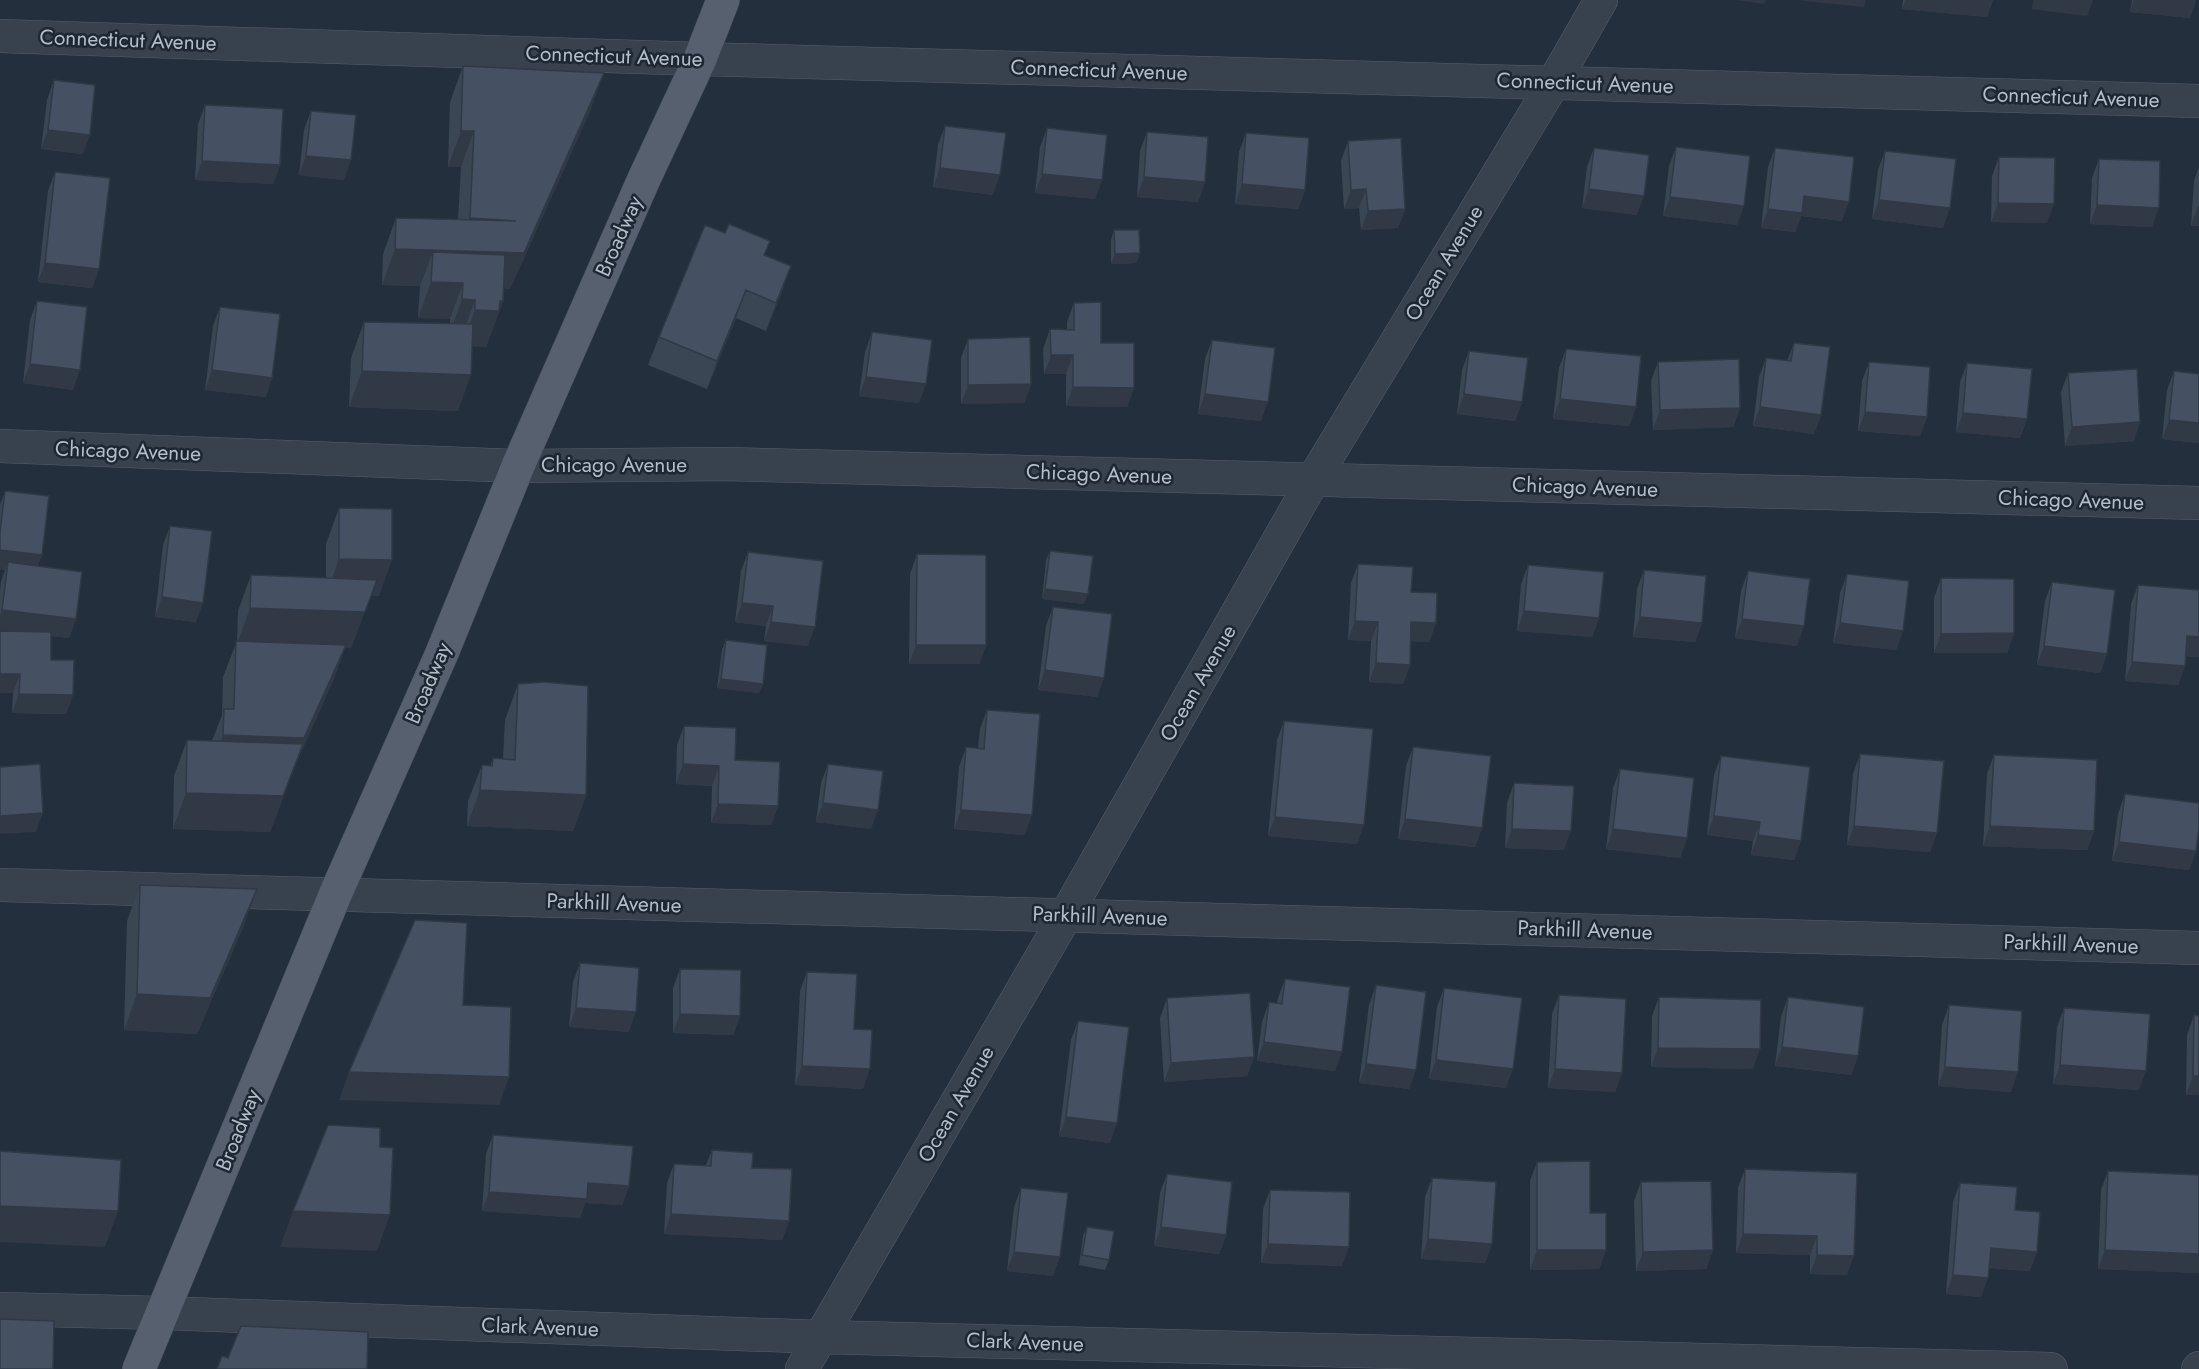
<svg xmlns="http://www.w3.org/2000/svg" width="2199" height="1369" font-family="Jost,sans-serif">
  <style>
    .lines { fill: none; stroke-linecap: round; stroke-linejoin: round }
    .minor-casing { stroke: #565f6c; stroke-width: 34 }
    .major-casing { stroke: #414a57; stroke-width: 34 }
    .minor { stroke: #38414e; stroke-width: 33 }
    .major { stroke: #56606e; stroke-width: 33 }
    .wall { fill: #3b4654 }
    .shaded-wall { fill: #303945 }
    .building { fill: #455162; stroke: #303945; stroke-width: 1.5 }
    .labels { text-anchor: middle; stroke-width: 5; stroke-linejoin: round; paint-order: stroke }
    .street-label { font-size: 21px; fill: #b4bcc9; stroke: #1d2633 }
  </style>
  <rect width="100%" height="100%" fill="#242f3e"/>
  <g class="lines">
    <g class="minor-casing">
      <path id="minor" d="M0 36 700 59 2199 101
        M0 446 518 466 725 464 2199 503
        M0 885 2199 948
        M0 1309 163 1313 821 1337 2051 1369
        M802 1369 1066 915 1313 480 1554 82 1601 0
        M2198 1369 2199 1368"/>
    </g>
    <g class="major-casing">
      <path id="major" d="M139 1369 335 895 442 653 518 466 644 179 700 59 723 0"/>
    </g>
    <use href="#minor" class="minor"/>
    <use href="#major" class="major"/>
  </g>
  <path class="wall" d="M1903 0H1993L1987 17 1902 9Z
    M2132 0H2196L2190 18 2130 12Z
    M463 66 591 109 510 289 504 288 503 301 486 347 472 346 458 411 349 407 351 358 364 322 450 324V319L418 318 420 286 382 285 383 254 396 218 458 220 461 167H448L450 102Z
    M54 80 83 154 41 149 47 100Z
    M205 105 280 165 273 184 195 180 198 124Z
    M311 111 344 180 299 175 304 130Z
    M945 126 993 195 933 187 938 145Z
    M1047 128 1102 180 1095 199 1035 193 1040 147Z
    M1147 132 1205 182 1198 202 1137 197 1140 151Z
    M1246 133 1305 190 1298 209 1235 204 1239 152Z
    M1348 141 1405 209 1398 228 1361 230 1359 208 1344 209 1341 161Z
    M1676 147 1737 225 1663 216 1669 166Z
    M1594 148 1637 215 1582 208 1587 167Z
    M1775 148 1842 221 1801 216 1795 232 1761 228 1768 167Z
    M1885 151 1943 228 1872 219 1878 170Z
    M1999 157 2047 223 1991 222 1992 176Z
    M2099 159 2152 227 2090 224 2092 178Z
    M2199 167V226H2191L2194 181Z
    M55 172 99 269 92 288 38 282 48 191Z
    M1114 230 1140 253 1136 263 1111 264V240Z
    M765 255 791 266 781 294 766 331 736 318 707 389 648 365 659 337Z
    M37 301 73 390 23 383 30 320Z
    M1074 303 1101 343 1134 388 1127 407 1066 406V374H1044L1043 349 1050 329 1067 330V322Z
    M220 307 266 397 205 390 213 326Z
    M872 332 919 403 859 396 865 352Z
    M968 339 1031 384 1024 403 961 404V358Z
    M1212 340 1261 421 1198 414 1205 359Z
    M1794 343 1821 415 1814 434 1753 426 1759 377 1766 358 1787 361Z
    M1566 349 1636 407 1629 426 1553 419 1559 368Z
    M1469 351 1522 402 1515 421 1457 414 1462 370Z
    M1658 362 1740 408 1733 427 1653 430 1651 381Z
    M1869 362 1927 417 1920 436 1858 431 1862 381Z
    M1967 363 2027 419 2020 438 1956 432 1960 382Z
    M2174 371 2199 374V443L2162 439 2167 390Z
    M2068 373 2134 441 2065 446 2061 392Z
    M5 491 38 566 76 619 69 638 51 636V660L73 695 66 714 12 713 13 693H0V631H12L0 630V591L1 582 5 570H0V505Z
    M339 508 379 596 371 595 351 648H345L333 681 298 759 270 832 173 829 174 776 187 740 212 741 222 715 223 677 237 641 238 611 251 575 326 578V544Z
    M170 526 196 622 155 617 163 545Z
    M1050 551 1084 604 1042 599 1046 560Z
    M748 552 808 646 764 641 766 626 735 622 741 571Z
    M917 554 986 645 979 664H909L910 574Z
    M1358 564 1411 592 1436 623 1429 642 1411 641 1410 665 1403 684 1369 682 1371 641 1348 640 1351 583Z
    M1528 565 1599 618 1592 637 1517 631 1521 584Z
    M1644 570 1702 623 1695 642 1633 637 1637 589Z
    M1748 571 1797 646 1735 638 1741 591Z
    M1847 574 1903 631 1896 650 1833 643 1840 593Z
    M1941 578 2014 633 2007 653H1934V598Z
    M2052 582 2107 654 2100 673 2037 665 2045 601Z
    M2138 585 2199 590V657L2185 656V666L2178 685 2125 681 2131 604Z
    M1053 607 1104 678 1097 697 1038 690 1046 626Z
    M726 640 763 684 759 693 717 688 722 650Z
    M518 684 586 795 573 831 467 826 468 801 482 765 490 766 493 758 503 759 505 720Z
    M987 710 1025 835 954 829 959 767 966 747 978 748 980 729Z
    M1284 721 1357 844 1268 836 1277 740Z
    M684 726 778 806 771 825 711 823 712 786 676 784 677 745Z
    M1413 747 1482 828 1475 847 1398 839 1406 766Z
    M1860 754 1937 833 1930 852 1847 845 1853 774Z
    M1994 755 2094 831 2087 850 1983 846 1987 774Z
    M1721 756 1801 841 1794 860 1751 855 1753 841 1707 835 1714 775Z
    M828 764 871 829 816 822 821 783Z
    M1620 769 1687 838 1680 858 1606 849 1613 788Z
    M1514 783 1564 850 1505 848 1507 803Z
    M2125 794 2196 851 2189 870 2112 861 2118 814Z
    M140 885 244 925 197 1034 124 1030 127 921Z
    M580 963 629 1032 569 1027 573 982Z
    M680 969 740 1016 733 1035 673 1033V988Z
    M807 972 863 1089 795 1085 800 991Z
    M1285 979 1335 1071 1257 1061 1262 1022 1269 1002 1277 1003 1278 998Z
    M1376 985 1409 1089 1359 1083 1369 1005Z
    M1444 988 1506 1088 1429 1079 1437 1007Z
    M1559 995 1622 1073 1615 1092 1548 1088 1552 1014Z
    M1659 997 1753 1069 1651 1067 1652 1016Z
    M1788 997 1858 1056 1851 1075 1775 1066 1781 1017Z
    M1167 998 1254 1057 1247 1076 1164 1082 1160 1018Z
    M1949 1005 2011 1092 1938 1086 1942 1025Z
    M2064 1008 2139 1090 2053 1084 2057 1027Z
    M2194 1015 2199 1095H2186L2187 1035Z
    M1078 1021 1110 1143 1059 1136 1071 1040Z
    M493 1135 629 1186 622 1205 585 1203 580 1218 482 1211 486 1154Z
    M712 1150 752 1168 789 1221 782 1240 664 1234 667 1183 674 1164 706 1165Z
    M1537 1162 1590 1213 1606 1250 1599 1269 1530 1270V1181Z
    M1745 1169 1857 1173 1847 1275 1810 1274V1255L1736 1253 1738 1188Z
    M2108 1171 2199 1175V1273L2098 1269 2101 1190Z
    M1167 1174 1226 1235 1219 1254 1154 1246 1160 1193Z
    M1432 1178 1492 1244 1485 1263 1421 1259 1425 1197Z
    M1641 1182 1713 1250 1706 1269 1636 1271 1634 1201Z
    M1960 1183 2015 1210 2030 1271 1989 1268 1981 1297 1946 1294 1953 1202Z
    M1021 1188 1053 1276 1007 1271 1014 1207Z
    M1270 1190 1342 1266 1261 1263 1263 1209Z
    M1087 1227 1109 1260 1105 1270 1079 1265 1083 1236Z"/>
  <path class="shaded-wall" d="M1735 0H1766L1764 4Z
    M1803 0H1866L1864 7 1803 1Z
    M1906 0H1993L1987 17 1902 9Z
    M2034 0H2093L2087 16 2031 9Z
    M2134 0H2196L2190 18 2130 12Z
    M604 73 591 109 510 289 463 287V283L450 319 418 318 431 282 433 252 420 286 382 285 395 249 458 251 470 218Z
    M48 130 90 135 83 154 41 149Z
    M461 131H474L461 167H448Z
    M306 156 351 160 344 180 299 175Z
    M202 161 280 165 273 184 195 180Z
    M940 168 1000 175 993 195 933 187Z
    M1042 174 1102 180 1095 199 1035 193Z
    M1144 177 1205 182 1198 202 1137 197Z
    M1242 184 1305 190 1298 209 1235 204Z
    M1366 189 1359 208 1344 209 1351 190Z
    M1589 189 1644 196 1637 215 1582 208Z
    M1804 196 1849 202 1842 221 1801 216 1795 232 1761 228 1768 209Z
    M1670 197 1744 206 1737 225 1663 216Z
    M1879 200 1950 208 1943 228 1872 219Z
    M1998 203 2054 204 2047 223 1991 222Z
    M2097 205 2159 208 2152 227 2090 224Z
    M2198 206 2199 207V226H2191Z
    M1405 209 1398 228 1361 230 1368 211Z
    M1140 253 1136 263 1111 264 1115 254Z
    M45 263 99 269 92 288 38 282Z
    M791 266 781 294 766 331 776 303Z
    M746 290 736 318 707 389 717 361Z
    M462 299 475 300 462 336 449 335Z
    M500 301H503L486 347 462 346 475 310Z
    M1051 355H1073L1066 374H1044Z
    M30 364 80 370 73 390 23 383Z
    M212 370 272 378 266 397 205 390Z
    M362 371 471 375 458 411 349 407Z
    M866 377 926 384 919 403 859 396Z
    M1031 384 1024 403 961 404 968 385Z
    M1073 387 1134 388 1127 407 1066 406Z
    M1205 394 1268 402 1261 421 1198 414Z
    M1464 394 1522 402 1515 421 1457 414Z
    M1560 399 1636 407 1629 426 1553 419Z
    M1760 407 1821 415 1814 434 1753 426Z
    M1740 408 1733 427 1653 430 1660 410Z
    M1865 412 1927 417 1920 436 1858 431Z
    M1963 413 2027 419 2020 438 1956 432Z
    M2169 420 2199 423V443L2162 439Z
    M2140 422 2134 441 2065 446 2072 427Z
    M0 550 42 555 35 574 8 562 5 570H0Z
    M339 559 392 560 379 596 371 595 351 648H345L333 681 298 759 270 832 173 829 186 793 210 771 223 735 345 648 237 644 250 608 326 595Z
    M1045 589 1088 594 1084 604 1042 599Z
    M162 597 203 603 196 622 155 617Z
    M742 603 773 606 766 626 735 622Z
    M2 610 76 619 69 638 0 630V616Z
    M1524 611 1599 618 1592 637 1517 631Z
    M1640 617 1702 623 1695 642 1633 637Z
    M1742 619 1804 626 1797 646 1735 638Z
    M1355 621 1378 622 1371 641 1348 640Z
    M771 622 815 627 808 646 764 641Z
    M1411 622 1436 623 1429 642 1404 641Z
    M1840 623 1903 631 1896 650 1833 643Z
    M2014 633 2007 653H1934L1941 634Z
    M2187 636 2199 637V657L2180 655Z
    M916 645H986L979 664H909Z
    M2044 646 2107 654 2100 673 2037 665Z
    M2132 662 2185 666 2178 685 2125 681Z
    M1376 663 1410 665 1403 684 1369 682Z
    M1045 670 1104 678 1097 697 1038 690Z
    M0 674H20L13 693H0Z
    M721 679 763 684 759 693 717 688Z
    M19 694 73 695 66 714 12 713Z
    M683 764 719 766 712 786 676 784Z
    M480 790 586 795 573 831 467 826Z
    M823 803 878 810 871 829 816 822Z
    M718 804 778 806 771 825 711 823Z
    M961 810 1032 815 1025 835 954 829Z
    M43 813 36 832 0 834V816Z
    M1714 816 1760 822 1753 841 1707 835Z
    M1275 817 1364 825 1357 844 1268 836Z
    M1405 819 1482 828 1475 847 1398 839Z
    M1854 826 1937 833 1930 852 1847 845Z
    M1990 826 2094 831 2087 850 1983 846Z
    M1512 829 1571 831 1564 850 1505 848Z
    M1613 829 1687 838 1680 858 1606 849Z
    M1758 835 1801 841 1794 860 1751 855Z
    M2119 842 2196 851 2189 870 2112 861Z
    M257 889 244 925 197 1034 124 1030 137 994Z
    M576 1008 636 1012 629 1032 569 1027Z
    M680 1014 740 1016 733 1035 673 1033Z
    M1264 1042 1342 1052 1335 1071 1257 1061Z
    M1782 1047 1858 1056 1851 1075 1775 1066Z
    M1658 1048 1760 1049 1753 1069 1651 1067Z
    M1254 1057 1247 1076 1164 1082 1171 1063Z
    M1436 1060 1513 1069 1506 1088 1429 1079Z
    M1366 1064 1416 1070 1409 1089 1359 1083Z
    M2060 1065 2146 1071 2139 1090 2053 1084Z
    M802 1066 870 1069 863 1089 795 1085Z
    M1945 1067 2018 1072 2011 1092 1938 1086Z
    M1555 1069 1622 1073 1615 1092 1548 1088Z
    M349 1072 509 1077 499 1105 339 1100Z
    M2193 1076H2199V1095H2186Z
    M1066 1117 1117 1123 1110 1143 1059 1136Z
    M588 1183 629 1186 622 1205 585 1203 580 1218 482 1211 489 1192Z
    M0 1206 118 1211 105 1247 0 1242Z
    M293 1211 390 1215 377 1251 280 1247Z
    M671 1214 789 1221 782 1240 664 1234Z
    M1161 1227 1226 1235 1219 1254 1154 1246Z
    M1743 1234 1817 1236 1810 1255 1736 1253Z
    M1428 1239 1492 1244 1485 1263 1421 1259Z
    M1268 1244 1349 1247 1342 1266 1261 1263Z
    M1991 1248 2037 1252 2030 1271 1984 1267Z
    M1537 1250H1606L1599 1269 1530 1270Z
    M1713 1250 1706 1269 1636 1271 1643 1252Z
    M2105 1250 2199 1254V1273L2098 1269Z
    M1014 1252 1060 1257 1053 1276 1007 1271Z
    M1817 1255 1854 1256 1847 1275 1810 1274Z
    M1953 1275 1988 1278 1981 1297 1946 1294Z"/>
  <path class="building" d="M463 66 604 73 524 253 395 249 396 218 516 221 470 218 474 131H461Z
    M54 80 95 85 90 135 48 130Z
    M205 105 283 109 280 165 202 161Z
    M311 111 356 115 351 160 306 156Z
    M945 126 1006 133 1000 175 940 168Z
    M1047 128 1107 135 1102 180 1042 174Z
    M1147 132 1208 137 1205 182 1144 177Z
    M1246 133 1309 138 1305 190 1242 184Z
    M1401 138 1405 209 1368 211 1366 189 1351 190 1348 141Z
    M1676 147 1750 156 1744 206 1670 197Z
    M1594 148 1649 155 1644 196 1589 189Z
    M1775 148 1854 157 1849 202 1804 196 1802 213 1768 209Z
    M1885 151 1956 159 1950 208 1879 200Z
    M1999 157 2055 158 2054 204 1998 203Z
    M2099 159 2160 161 2159 208 2097 205Z
    M55 172 110 178 99 269 45 263Z
    M729 224 770 241 764 255 791 266 776 303 746 290 717 361 659 337 705 225 725 233Z
    M1114 230H1139L1140 253 1115 254Z
    M433 252 505 255 503 301H500L499 311 475 310V300L462 299 463 283 431 282Z
    M37 301 87 307 80 370 30 364Z
    M1101 302V343H1134V388L1073 387V355H1051L1050 329 1074 330V303Z
    M220 307 280 314 272 378 212 370Z
    M364 322 473 324 471 375 362 371Z
    M872 332 932 340 926 384 866 377Z
    M1030 337 1031 384 968 385V339Z
    M1212 340 1275 348 1268 402 1205 394Z
    M1794 343 1830 347 1821 415 1760 407 1766 358 1791 361Z
    M1566 349 1641 356 1636 407 1560 399Z
    M1469 351 1528 358 1522 402 1464 394Z
    M1739 359 1740 408 1660 410 1658 362Z
    M1869 362 1930 367 1927 417 1865 412Z
    M1967 363 2032 369 2027 419 1963 413Z
    M2137 369 2140 422 2072 427 2068 373Z
    M2174 371 2199 374V423L2169 420Z
    M5 491 49 496 42 555 0 550V532Z
    M339 508 392 509V560L339 559Z
    M170 526 212 531 203 603 162 597Z
    M1050 551 1093 556 1088 594 1045 589Z
    M748 552 823 561 815 627 771 622 773 606 742 603Z
    M917 554 986 555V645H916Z
    M8 562 82 572 76 619 2 610Z
    M1358 564 1413 567 1411 592 1437 593 1436 623 1411 622 1410 665 1376 663 1378 622 1355 621Z
    M1528 565 1604 572 1599 618 1524 611Z
    M1644 570 1706 576 1702 623 1640 617Z
    M1748 571 1810 579 1804 626 1742 619Z
    M1847 574 1909 581 1903 631 1840 623Z
    M251 575 377 580 365 612 250 608Z
    M1941 578 2014 579V633L1941 634Z
    M2052 582 2115 590 2107 654 2044 646Z
    M2138 585 2199 590V637L2187 636 2185 666 2132 662Z
    M1053 607 1112 614 1104 678 1045 670Z
    M0 631 51 632V660H74L73 695 19 694 20 674H0Z
    M726 640 767 645 763 684 721 679Z
    M236 641 346 645 304 738 223 735 224 709H234Z
    M544 682 588 686 586 795 480 790 482 765 492 766 493 758 515 760 518 684Z
    M987 710 1040 714 1032 815 961 810 966 747 984 749Z
    M1284 721 1373 729 1364 825 1275 817Z
    M684 726 736 728 735 760 780 762 778 806 718 804 719 766 683 764Z
    M187 740 303 744 283 796 186 793Z
    M1413 747 1491 756 1482 828 1405 819Z
    M1860 754 1944 761 1937 833 1854 826Z
    M1994 755 2097 760 2094 831 1990 826Z
    M1721 756 1810 767 1801 841 1758 835 1760 822 1714 816Z
    M40 764 43 813 0 816V767Z
    M828 764 883 771 878 810 823 803Z
    M1620 769 1694 778 1687 838 1613 829Z
    M1514 783 1574 786 1571 831 1512 829Z
    M2125 794 2199 803V827L2196 851 2119 842Z
    M140 885 257 889 210 998 137 994Z
    M415 920 467 923 463 1005 511 1007 509 1077 349 1072Z
    M580 963 639 968 636 1012 576 1008Z
    M680 969 741 970 740 1016 680 1014Z
    M807 972 857 974 854 1029 872 1030 870 1069 802 1066Z
    M1285 979 1350 987 1342 1052 1264 1042 1269 1002 1282 1004Z
    M1376 985 1426 992 1416 1070 1366 1064Z
    M1444 988 1522 998 1513 1069 1436 1060Z
    M1250 993 1254 1057 1171 1063 1167 998Z
    M1559 995 1626 999 1622 1073 1555 1069Z
    M1659 997 1761 1000 1760 1049 1658 1048Z
    M1788 997 1864 1007 1858 1056 1782 1047Z
    M1949 1005 2022 1011 2018 1072 1945 1067Z
    M2064 1008 2150 1014 2146 1071 2060 1065Z
    M2194 1015 2199 1016V1076H2193Z
    M1078 1021 1129 1027 1117 1123 1066 1117Z
    M328 1125 380 1128V1147L393 1148 390 1215 293 1211Z
    M493 1135 633 1146 629 1186 588 1183 587 1199 489 1192Z
    M712 1150 753 1153 752 1168 792 1169 789 1221 671 1214 674 1164 711 1166Z
    M0 1151 121 1160 118 1211 0 1206Z
    M1590 1161V1213H1606V1250H1537V1162Z
    M1745 1169 1857 1173 1854 1256 1817 1255V1236L1743 1234Z
    M2108 1171 2199 1175V1254L2105 1250Z
    M1167 1174 1232 1182 1226 1235 1161 1227Z
    M1432 1178 1496 1182 1492 1244 1428 1239Z
    M1711 1181 1713 1250 1643 1252 1641 1182Z
    M1960 1183 2017 1187 2015 1210 2040 1212 2037 1252 1991 1248 1988 1278 1953 1275Z
    M1021 1188 1068 1193 1060 1257 1014 1252Z
    M1270 1190 1350 1192 1349 1247 1268 1244Z
    M1087 1227 1114 1231 1109 1260 1082 1255Z
    M0 1319 54 1321 53 1369H0Z
    M241 1326 368 1332 367 1369H217L222 1356 228 1358Z"/>
  <g class="labels">
    <g class="street-label">
      <text transform="translate(128 40) rotate(2)" y="7">Connecticut Avenue</text>
      <text transform="translate(614 56) rotate(2)" y="7">Connecticut Avenue</text>
      <text transform="translate(1099 70) rotate(2)" y="7">Connecticut Avenue</text>
      <text transform="translate(1585 83) rotate(2)" y="7">Connecticut Avenue</text>
      <text transform="translate(2071 97) rotate(2)" y="7">Connecticut Avenue</text>
      <text transform="translate(619 236) rotate(-66)" y="7">Broadway</text>
      <text transform="translate(1444 263) rotate(-59)" y="7">Ocean Avenue</text>
      <text transform="translate(128 451) rotate(2)" y="7">Chicago Avenue</text>
      <text x="614" y="472">Chicago Avenue</text>
      <text transform="translate(1099 474) rotate(2)" y="7">Chicago Avenue</text>
      <text transform="translate(1585 487) rotate(2)" y="7">Chicago Avenue</text>
      <text transform="translate(2071 500) rotate(2)" y="7">Chicago Avenue</text>
      <text transform="translate(428 683) rotate(-67)" y="7">Broadway</text>
      <text transform="translate(1198 683) rotate(-60)" y="7">Ocean Avenue</text>
      <text transform="translate(614 903) rotate(2)" y="7">Parkhill Avenue</text>
      <text transform="translate(1100 916) rotate(2)" y="7">Parkhill Avenue</text>
      <text transform="translate(1585 930) rotate(2)" y="7">Parkhill Avenue</text>
      <text transform="translate(2071 944) rotate(2)" y="7">Parkhill Avenue</text>
      <text transform="translate(956 1104) rotate(-60)" y="7">Ocean Avenue</text>
      <text transform="translate(238 1130) rotate(-68)" y="7">Broadway</text>
      <text transform="translate(540 1327) rotate(2)" y="7">Clark Avenue</text>
      <text transform="translate(1025 1342) rotate(2)" y="7">Clark Avenue</text>
    </g>
  </g>
</svg>
